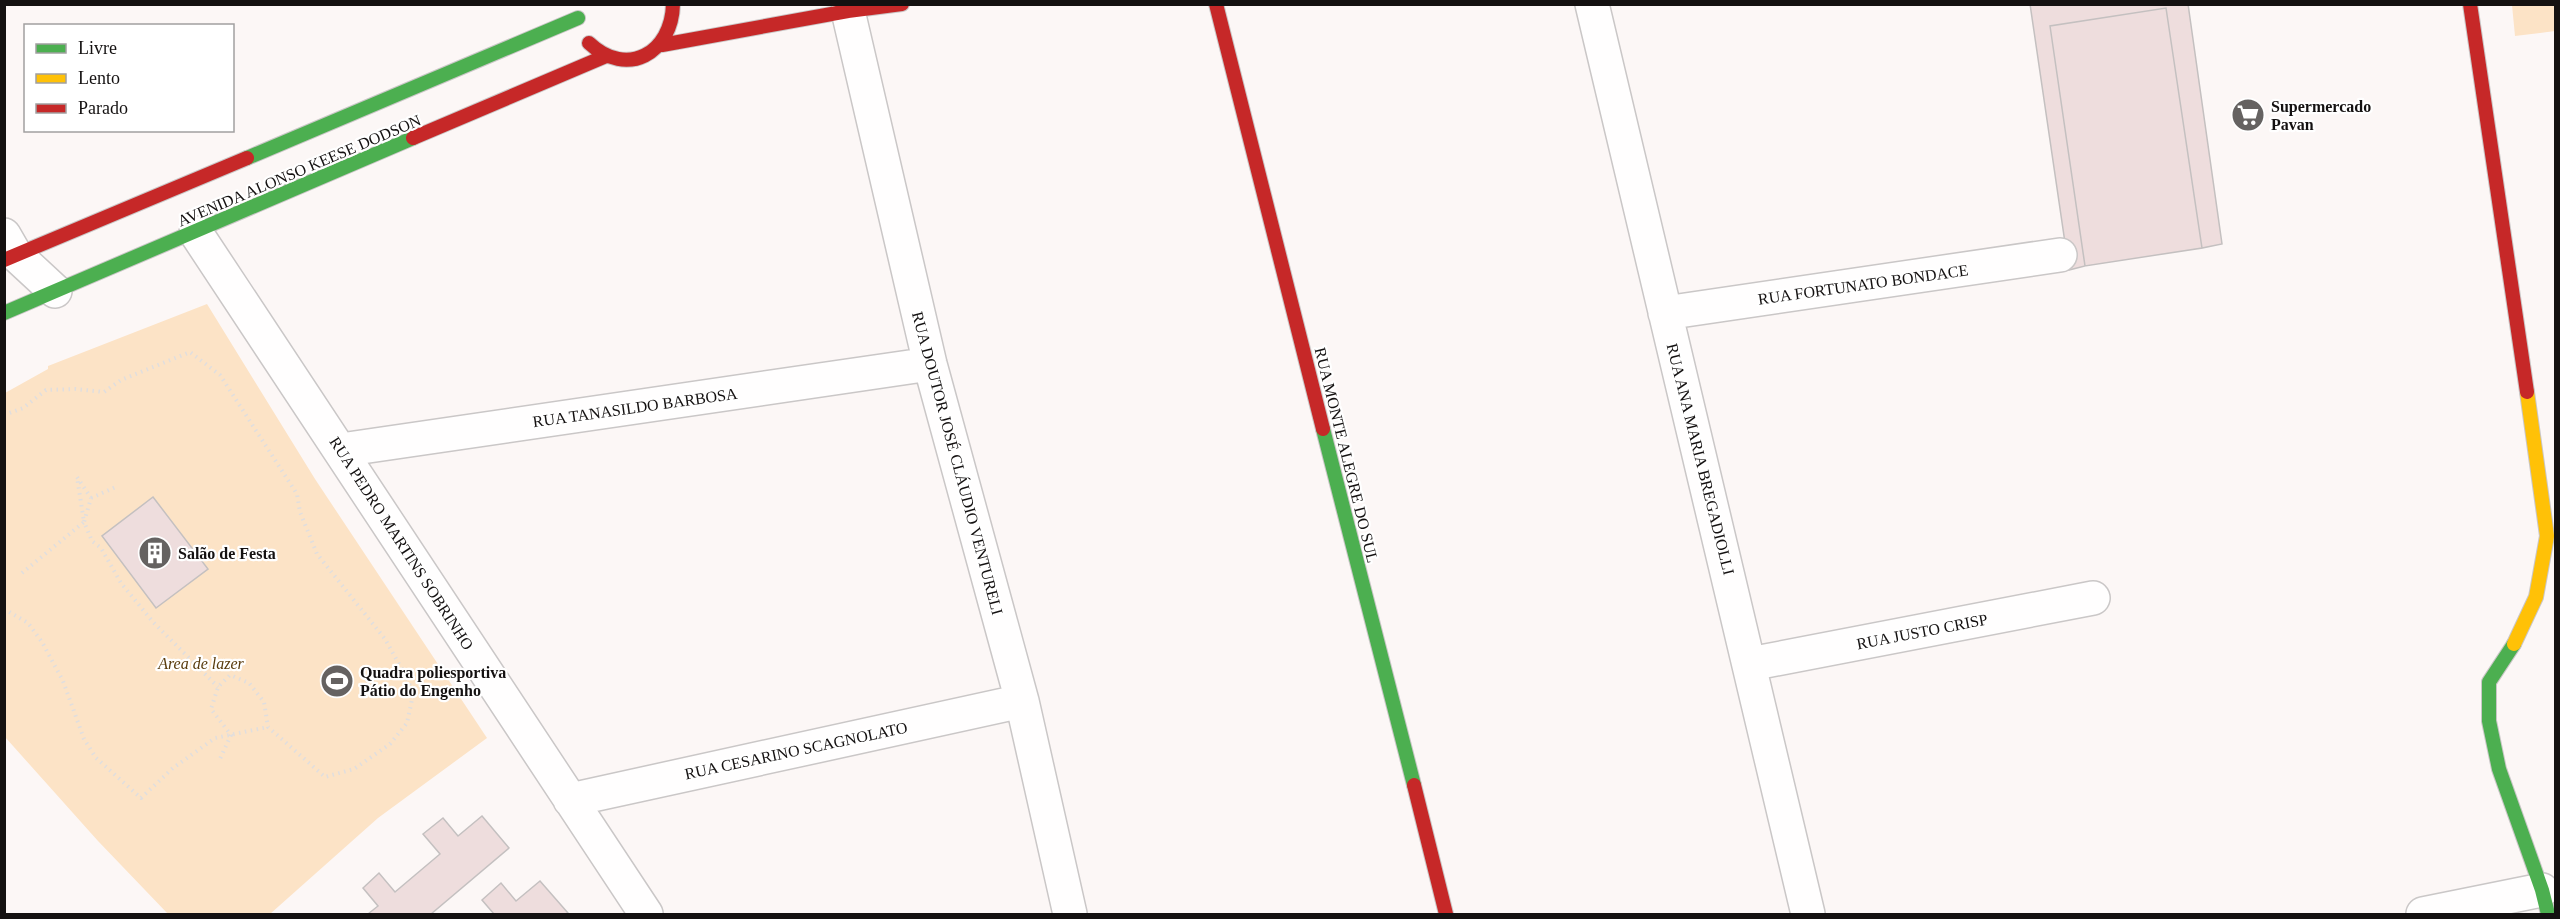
<svg xmlns="http://www.w3.org/2000/svg" width="2560" height="919" font-family="Georgia,serif">
  <style>
    .green { fill: #fce3c6 }
    .building { fill: #edd; stroke: #c4c0c0; stroke-width: 1.5 }
    .lines { fill: none; stroke-linecap: round; stroke-linejoin: round }
    .street-casing { stroke: #cac7c7; stroke-width: 36 }
    .fast-casing { stroke: #cac7c7; stroke-width: 16 }
    .slow-casing { stroke: #cac7c7; stroke-width: 16 }
    .jam-casing { stroke: #cac7c7; stroke-width: 16 }
    .path { stroke: #e0dede; stroke-width: 4; stroke-dasharray: 1.5 4.5; stroke-linecap: butt }
    .street { stroke: #fffefe; stroke-width: 33 }
    .fast { stroke: #4caf50; stroke-width: 14 }
    .slow { stroke: #ffc107; stroke-width: 14 }
    .jam { stroke: #c62828; stroke-width: 14 }
    .labels { text-anchor: middle; stroke-width: 4.5; stroke-linejoin: round; paint-order: stroke }
    .poi-label { font-size: 16px; font-weight: bold; fill: #141111; stroke: #fff; text-anchor: start }
    .street-label { font-size: 16px; fill: #141111; stroke: #fff }
    .park-label { font-size: 16px; font-style: italic; fill: #593b0c; stroke: #fff }
  </style>
  <rect width="100%" height="100%" fill="#fcf7f6"/>
  <path class="green" d="M2512 5H2555V31L2515 36Z
    M207 304 315 479 487 738 378 818 270 914H168L98 841 5 737V393L48 369V366Z"/>
  <path class="building" d="M2030 4H2188L2222 244 2202 248 2166 8 2050 26 2085 266 2069 270Z
    M2166 8 2202 248 2085 266 2050 26Z
    M153 497 208 569 156 608 102 536Z
    M482 816 509 848 431 914H368L378 906 363 888 379 873 395 892 440 854 423 834 443 818 458 836Z
    M540 881 568 913 566 914H494L482 900 501 883 516 901Z"/>
  <g class="lines">
    <g class="street-casing">
      <path id="street" d="M1592 4 1808 914
        M848 11 930 364 1022 701 1070 914
        M196 233 646 914
        M4 235 15 254 55 291
        M1665 313 2060 255
        M341 450 930 364
        M1750 664 2093 598
        M570 800 1022 701
        M2423 914 2542 890"/>
    </g>
    <g class="fast-casing">
      <path id="fast" d="M247 158 578 18
        M4 313 413 138
        M1323 429 1414 785
        M2514 644 2489 682V721L2499 769 2542 890 2548 914"/>
    </g>
    <g class="slow-casing">
      <path id="slow" d="M2514 644 2536 597 2547 536 2527 392"/>
    </g>
    <g class="jam-casing">
      <path id="jam" d="M1216 4 1323 429
        M2470 4 2527 392
        M589 43C627 79 672 53 673 4
        M662 45 848 11 902 4
        M413 138 606 56
        M4 260 247 158
        M1414 785 1446 914"/>
    </g>
    <path class="path" d="M4 415 23 408 46 390 75 389 104 392 121 380 190 352 220 375 297 494 300 512 317 554 385 639 408 680 413 695 407 723 390 744 354 769 325 777 268 727 264 702 249 683 230 675 218 687 211 709 231 735 219 761
      M91 498 118 486
      M22 573 84 522 77 477 91 498 84 522 92 541 101 548 121 583 153 622 218 687
      M4 609 28 623 42 642 63 681 84 739 96 758 141 798 173 768 215 738 268 727"/>
    <use href="#street" class="street"/>
    <use href="#fast" class="fast"/>
    <use href="#slow" class="slow"/>
    <use href="#jam" class="jam"/>
  </g>
  <defs>
    <g id="supermarket-disc" transform="scale(1.725)"><circle r="9.5" fill="#656261" stroke="#fff"/><path d="M-6-5.5h2.5l.6 2H6L4.5 2H-2.5L-4.4-4H-6ZM-1.5 3.2a1.3 1.3 0 1 0 .1 0ZM3 3.2a1.3 1.3 0 1 0 .1 0Z" fill="#fff"/></g>
    <g id="building-disc" transform="scale(1.725)"><circle r="9.5" fill="#656261" stroke="#fff"/><path d="M-4-6H4V6H1V3H-1V6H-4ZM-2.5-4.3h1.7v1.8h-1.7ZM.8-4.3h1.7v1.8H.8ZM-2.5-1h1.7V.8h-1.7ZM.8-1h1.7V.8H.8Z" fill="#fff"/></g>
    <g id="stadium-disc" transform="scale(1.725)"><circle r="9.5" fill="#656261" stroke="#fff"/><path d="M0-5a6.5 5 0 1 0 0 10a6.5 5 0 1 0 0-10ZM-3.5-1.8h7v3.6h-7Z" fill="#fff"/></g>
  </defs>
  <g fill-rule="evenodd">
    <use href="#supermarket-disc" x="2248" y="115"/>
    <use href="#building-disc" x="155" y="553"/>
    <use href="#stadium-disc" x="337" y="681"/>
  </g>
  <g class="labels">
    <g class="poi-label">
      <text x="2271" y="112">Supermercado<tspan x="2271" dy="18">Pavan</tspan></text>
      <text x="178" y="559">Salão de Festa</text>
      <text x="360" y="678">Quadra poliesportiva<tspan x="360" dy="18">Pátio do Engenho</tspan></text>
    </g>
    <g class="street-label">
      <text transform="translate(299 170) rotate(-23)" y="6">AVENIDA ALONSO KEESE DODSON</text>
      <text transform="translate(1863 284) rotate(-8)" y="6">RUA FORTUNATO BONDACE</text>
      <text transform="translate(635 407) rotate(-8)" y="6">RUA TANASILDO BARBOSA</text>
      <text transform="translate(1347 455) rotate(76)" y="6">RUA MONTE ALEGRE DO SUL</text>
      <text transform="translate(1701 459) rotate(76)" y="6">RUA ANA MARIA BREGADIOLLI</text>
      <text transform="translate(958 463) rotate(75)" y="6">RUA DOUTOR JOSÉ CLÁUDIO VENTURELI</text>
      <text transform="translate(402 543) rotate(57)" y="6">RUA PEDRO MARTINS SOBRINHO</text>
      <text transform="translate(1922 631) rotate(-11)" y="6">RUA JUSTO CRISP</text>
      <text transform="translate(796 750) rotate(-12)" y="6">RUA CESARINO SCAGNOLATO</text>
    </g>
    <g class="park-label">
      <text x="201" y="669">Area de lazer</text>
    </g>
  </g>
  <rect width="2560" height="919" fill="none" stroke="#141111" stroke-width="12"/>
  <rect x="24" y="24" width="210" height="108" fill="#ffffff" stroke="#a1a0a0" stroke-width="1.5"/>
  <rect x="36" y="44" width="30" height="9" fill="#4caf50" stroke="#a1a0a0" stroke-width="1.5"/>
  <text x="78" y="54" font-size="18" fill="#141111">Livre</text>
  <rect x="36" y="74" width="30" height="9" fill="#ffc107" stroke="#a1a0a0" stroke-width="1.5"/>
  <text x="78" y="84" font-size="18" fill="#141111">Lento</text>
  <rect x="36" y="104" width="30" height="9" fill="#c62828" stroke="#a1a0a0" stroke-width="1.5"/>
  <text x="78" y="114" font-size="18" fill="#141111">Parado</text>
</svg>
